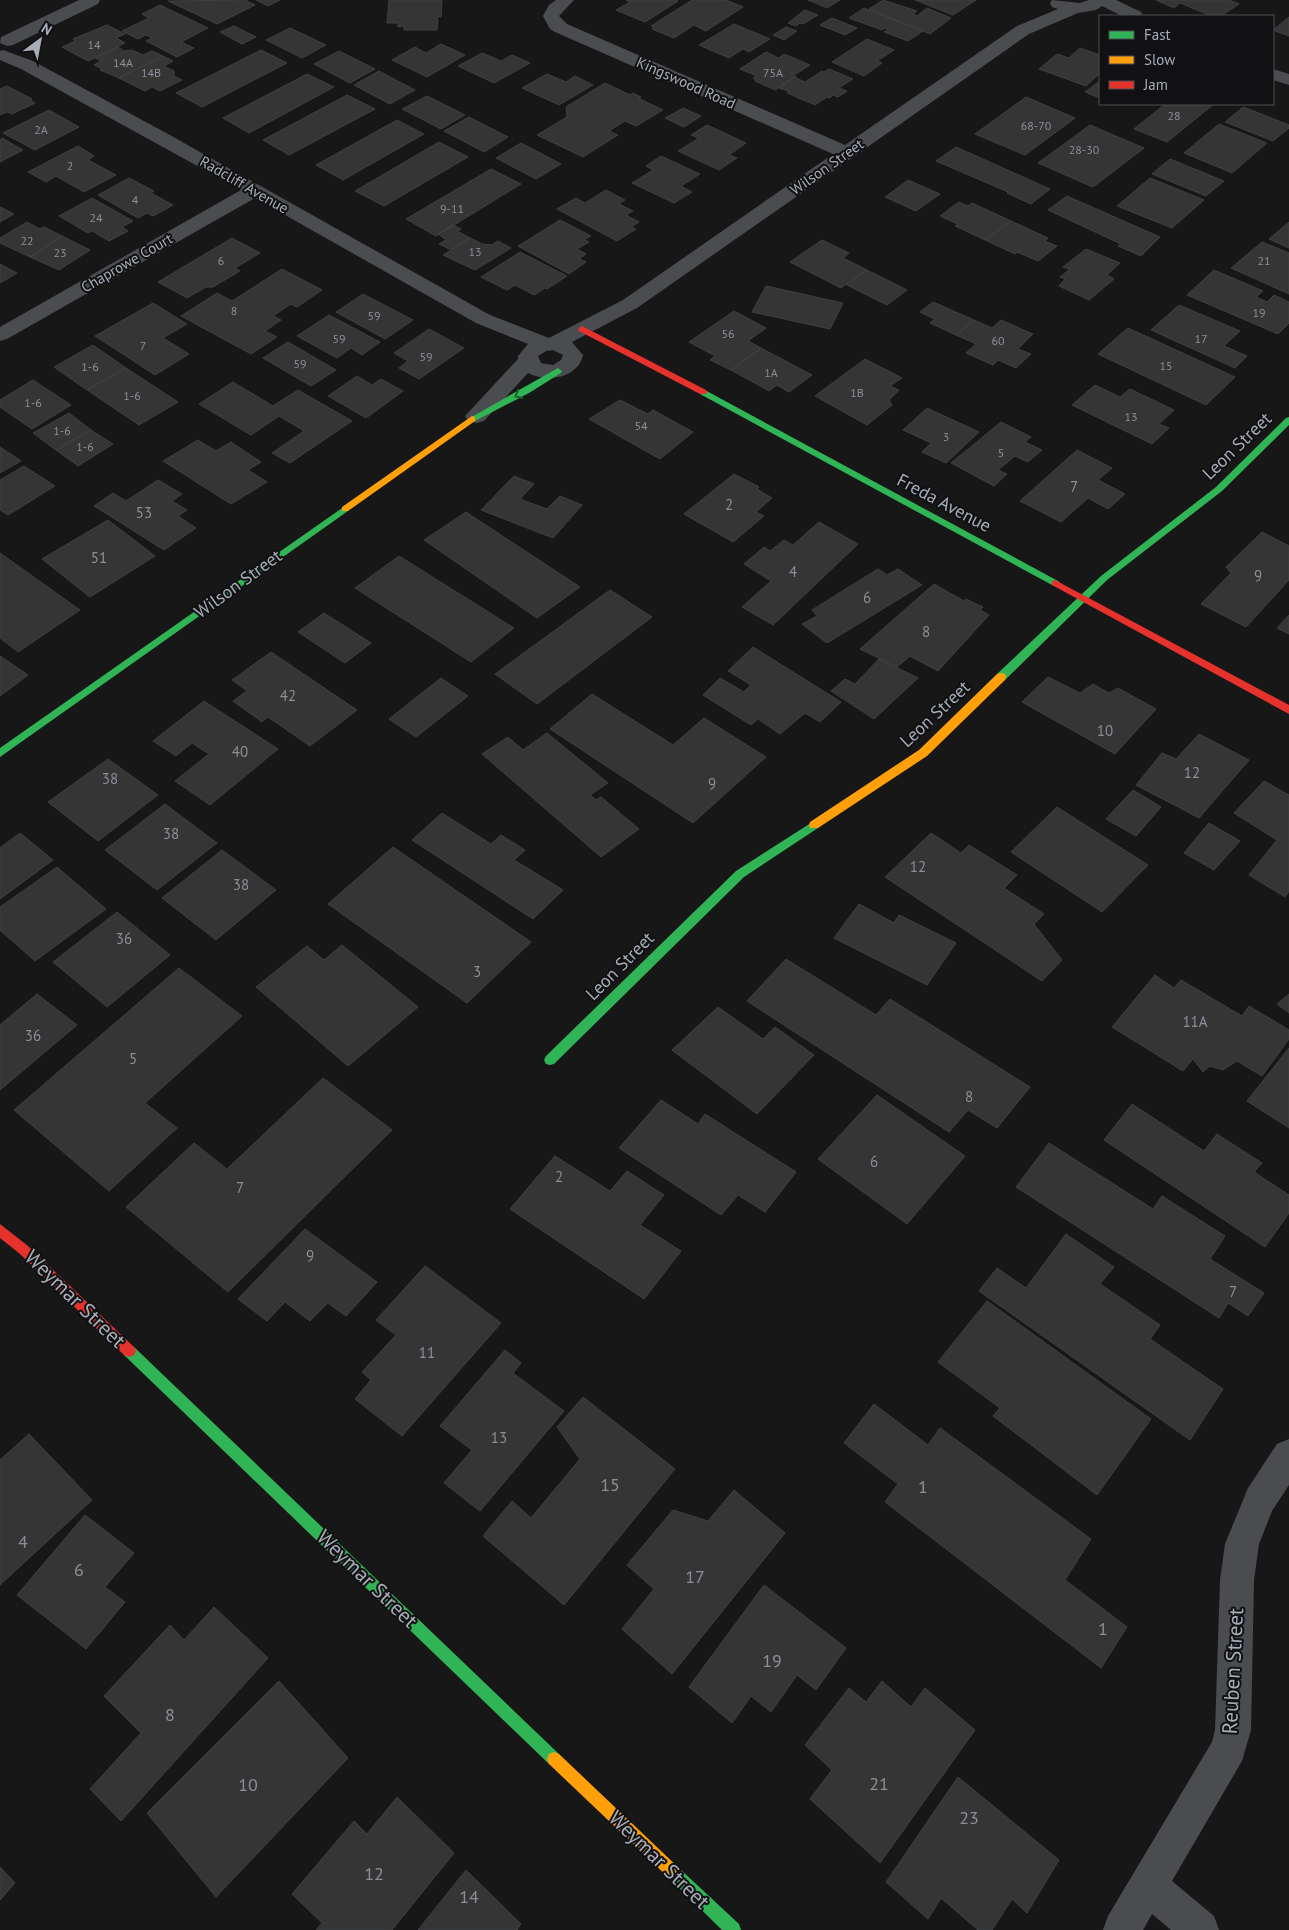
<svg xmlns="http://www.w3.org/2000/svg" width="1289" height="1930" font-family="'PT Sans',sans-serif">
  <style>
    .building { fill: #353536; stroke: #3f4043 }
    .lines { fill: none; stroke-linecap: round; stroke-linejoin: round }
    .street { fill: #4b4c50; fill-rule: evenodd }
    .fast { fill: #30b455; fill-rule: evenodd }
    .slow { fill: #ff9f0a; fill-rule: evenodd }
    .jam { fill: #e5322d; fill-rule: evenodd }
    .oneway { stroke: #206234 }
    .labels { text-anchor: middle; stroke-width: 4; stroke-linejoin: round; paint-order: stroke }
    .far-number-label { font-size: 12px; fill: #8b8f98 }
    .far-street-label { font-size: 15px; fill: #a8adb8; stroke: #111113 }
    .number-label { font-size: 15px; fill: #8b8f98 }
    .street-label { font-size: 18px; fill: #a8adb8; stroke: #111113 }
    .near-number-label { font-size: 18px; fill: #8b8f98 }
    .near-street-label { font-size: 21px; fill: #a8adb8; stroke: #111113 }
  </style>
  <rect width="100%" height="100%" fill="#171717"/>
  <path class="building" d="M245 0 255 5 217 24 168 1Z
    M256 0H280L268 6Z
    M389 0H442L441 17 438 16 437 30H404V26L398 27V23H387Z
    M626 0H675L678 1 645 22 616 10 630 2Z
    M692 0H726L743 7 706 31 694 25 674 38 652 29 654 27 651 26Z
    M808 0H840L827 8Z
    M883 0 917 11 913 14 917 16 927 8 951 18 930 34 869 9Z
    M915 0H976L953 15Z
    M1156 0H1229L1239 4 1221 16H1212L1180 3 1174 8Z
    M160 5 208 28 181 42 194 48 177 57 146 41 152 38 146 35 138 39 122 31 149 18 142 14Z
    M864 8 923 31 908 41 884 32 888 29 885 28 882 30 849 18Z
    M805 10 818 15 803 24 800 23 796 26 788 23Z
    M1289 17V36L1273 30Z
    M832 18 857 28 845 35 820 25Z
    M734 24 770 39 749 52 743 49 729 58 699 45Z
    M107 25 125 34 116 38 125 43 88 61 62 47 75 41 73 39Z
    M234 26 256 37 242 44 220 32Z
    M786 27 797 31 784 40 773 35Z
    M290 28 326 45 302 58 266 40Z
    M867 39 894 50 877 61 882 63 864 76 832 62Z
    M441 44 465 55 427 77 392 60 415 47 426 53Z
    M118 47 124 51 132 50 143 55 152 51 163 56 119 78 100 70 102 69 94 65 101 61 95 58Z
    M1080 48 1100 55V73L1086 86 1039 69 1057 54 1069 58Z
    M261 50 287 63 202 107 176 93Z
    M339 51 375 69 350 83 314 64Z
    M766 52 779 58 784 54 810 65 796 74 790 73 796 76 775 90 755 81 757 80 753 78 757 76 740 69Z
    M482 53 501 61 512 55 530 63 494 83 458 66Z
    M163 56 173 61 164 66 174 71V76L182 80 160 91 152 87 145 91 119 78Z
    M829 69 853 79 839 88 847 91 838 97 833 95 830 98 827 97 815 105 787 93 790 92 779 88 794 77 805 82 822 71 824 72Z
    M379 71 415 90 390 104 354 85Z
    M307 74 334 87 249 133 223 118Z
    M547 74 566 82 575 76 593 85 559 105 522 88Z
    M1100 81V98L1085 92Z
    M605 83 630 95 633 93 641 97 638 98 663 110 636 126 625 121 609 131 618 135 583 157 537 135 567 117 566 107Z
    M7 86 32 99 30 100 35 103 12 114 7 112 0 115V89Z
    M347 95 375 109 289 155 263 140Z
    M427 96 465 115 441 129 402 109Z
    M1026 97 1075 118 1025 155 975 134Z
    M1165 104H1214L1167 142 1134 129Z
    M1243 107 1289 125V128L1273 141 1225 122Z
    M683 108 701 116 684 127 665 118Z
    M49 110 79 127 35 150 3 133Z
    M469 117 508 137 484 152 444 131Z
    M397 120 424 134 343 180 316 165Z
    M1219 124 1267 143 1232 173 1184 153Z
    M707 125 746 143 729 155 737 158 719 170 678 151 699 138 691 135Z
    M1090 125 1144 148 1093 187 1038 163Z
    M2 138 23 150 0 162V140Z
    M439 142 468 157 384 206 355 191Z
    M521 143 561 164 536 179 496 158Z
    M78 146 94 156 88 160 116 175 84 192 56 176 46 182 28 172Z
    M956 147 1050 189 1031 204 1007 193 1008 192 936 161Z
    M661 156 700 174 681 186 692 192 674 203 632 183 653 170 646 166Z
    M1170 159 1224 181 1206 196 1152 174Z
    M491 169 521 184 436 236 406 219Z
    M129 178 154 191 151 193 173 205 153 216 147 213 138 218 98 195Z
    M1150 178 1204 200 1172 228 1117 206Z
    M908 180 940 194 916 211 885 197Z
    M606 190 625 200 619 204 633 211 626 215 639 222 631 227 636 229 617 241 557 209 576 198 585 203Z
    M1067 196 1160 237 1141 256 1118 246 1121 244 1048 210Z
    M92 198 133 221 122 227 128 231 109 241 92 231 88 233 59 216Z
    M959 202 968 206 972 203 1011 221 985 240 955 226 958 224 940 216Z
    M0 207 14 214 0 222Z
    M560 220 591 236 584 240 589 242 577 249 586 254 579 259 586 262 569 274 518 246Z
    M1011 221 1048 238 1045 241 1057 246 1038 261 1017 252 1015 254 985 240Z
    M27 222 40 229 44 227 62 236 30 257 0 243V238Z
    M1289 222V248L1269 239Z
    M453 225 461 229 445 239 438 234Z
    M459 232 470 238 451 250 439 244Z
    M62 236 90 250 59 270 30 257Z
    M232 238 260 253 235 268 240 271 213 287H206L187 298 158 282Z
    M470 238 482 244 492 245 498 241 511 248 475 270 443 255Z
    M822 240 849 253 843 258 867 270 841 288 790 262Z
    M1262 242 1289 253V294L1231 268Z
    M1086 249 1120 263 1107 275 1114 279 1089 300 1059 286 1065 279 1060 277 1070 269 1063 267Z
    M520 252 567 276 547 289 545 288 534 295 515 285 507 290 481 277Z
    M0 264 17 273 0 283Z
    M282 269 322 290 297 307 291 304 273 316 281 320 265 331 277 337 251 354 181 316 217 293 232 301Z
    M867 270 907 290 887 305 847 285Z
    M1214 270 1263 291 1256 297 1267 302 1274 295 1289 302V323L1278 334 1187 295Z
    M766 286 843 303 830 329 752 312Z
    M363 294 413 320 385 339 336 312Z
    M933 302 974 320 956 335 930 323 935 319 920 312Z
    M153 303 187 324 163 338 189 354 155 375 95 336Z
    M1179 305 1240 331 1224 346 1247 356 1235 368 1151 330Z
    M734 311 766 328 748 341 761 348 731 370 710 360 715 356 689 342Z
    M329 315 380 342 362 355 351 348 337 358 297 336Z
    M974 320 992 328 1001 320 1033 334 1018 349 1031 354 1016 368 998 360 993 365 966 353 976 344 956 335Z
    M1128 328 1235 377 1206 405 1098 354Z
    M429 329 464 348 419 379 399 368 408 361 394 353Z
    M288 342 336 370 311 386 263 358Z
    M93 345 126 368 87 390 54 367Z
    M761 348 812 375 789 392 777 385 769 391 731 370Z
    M865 359 902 378 890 386 899 390 889 400 892 405 867 425 815 396Z
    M126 368 178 402 139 425 87 390Z
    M357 376 372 385 381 379 403 391 366 418 328 396Z
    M33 380 71 405 32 429 0 407V400Z
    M233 382 273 406 298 390 352 421 290 463 272 453 304 431 279 416 251 435 199 404Z
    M1095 385 1120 397 1130 389 1174 410 1159 424 1169 428 1152 444 1072 405Z
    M620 400 648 414 653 410 693 432 660 459 589 419Z
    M927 408 979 432 946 463 922 452 931 443 903 430Z
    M69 413 91 430 56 450 33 433Z
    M1001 422 1031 437 1025 442 1042 450 1028 462 1015 456 998 470 1007 474 994 486 951 463Z
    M91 430 113 444 78 466 56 450Z
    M198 440 216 451 231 442 261 462 248 470 267 482 231 504 163 461Z
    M0 447 21 461 0 473Z
    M1077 450 1112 468 1098 480 1125 494 1108 509 1088 498 1061 522 1020 501Z
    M24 466 55 486 8 515 0 510V480Z
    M734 474 759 487 757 489 772 498 756 512 764 516 733 542 684 514Z
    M514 476 534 484 520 499 547 509 560 496 582 505 553 538 481 510Z
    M158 480 182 494 172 501 187 510 178 516 196 528 164 550 94 506 113 493 126 501Z
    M466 512 580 587 537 618 424 540Z
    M108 520 155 556 90 597 42 559Z
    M819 522 858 544 773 625 742 607 771 581 744 564 764 547 770 551 784 540 793 545Z
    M1262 532 1289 546V580L1246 627 1201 604 1231 573 1226 567Z
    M0 553 80 610 18 652 0 638Z
    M399 556 514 628 471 662 355 588Z
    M878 569 887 575 898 569 922 585 827 643 802 624 817 616 812 610Z
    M934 584 964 601 966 599 983 607 980 610 989 615 938 671 910 656 897 667 860 649Z
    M610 590 652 617 537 704 495 674Z
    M324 613 371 643 345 663 298 632Z
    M1289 615V634L1277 628Z
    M753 647 841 702 820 722 805 713 780 734 758 719 751 725 703 695 720 678 744 692 751 685 728 671Z
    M271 652 357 710 310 746 268 717 262 722 233 701 247 691 232 680Z
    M0 656 28 675 0 696Z
    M879 659 918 678 874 719 831 691 845 679 855 684Z
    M1048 677 1080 693 1093 684 1109 693 1118 688 1156 709 1115 754 1022 702Z
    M441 678 468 696 416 737 389 719Z
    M592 694 673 745 704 718 766 757 693 823 550 729Z
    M204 701 278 749 210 805 175 781 209 754 192 743 176 756 153 741Z
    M547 733 608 783 590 795 596 800 601 797 639 829 601 857 482 754 508 737 523 750Z
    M1199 734 1249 760 1199 818 1136 785 1162 753 1176 759Z
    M108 759 158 795 98 841 48 802Z
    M1264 781 1289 795V891L1285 897 1249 875 1277 840 1234 813Z
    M1133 790 1161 807 1136 836 1106 819Z
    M165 804 217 843 157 890 105 850Z
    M1057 807 1148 865 1102 912 1011 852Z
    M442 813 491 844 501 835 525 850 514 860 563 890 533 919 412 840Z
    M1209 823 1240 841 1214 870 1184 853Z
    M20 833 53 860 0 899V848Z
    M931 833 961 853 969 845 1017 875 1004 888 1044 914 1034 924 1062 960 1042 981 885 877Z
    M393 847 531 942 467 1003 328 904Z
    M222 850 276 890 216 940 162 898Z
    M57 867 106 909 35 961 0 930V907Z
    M859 904 894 923 899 915 956 943 927 985 834 938Z
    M117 912 170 955 107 1007 53 962Z
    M342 945 418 1007 348 1066 256 987 307 946 324 960Z
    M786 959 876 1015 890 999 1030 1087 997 1128 968 1110 949 1132 747 1001Z
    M179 968 242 1016 145 1103 177 1128 109 1191 14 1110Z
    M1155 975 1174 988 1181 980 1242 1016 1249 1006 1289 1030V1039L1262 1076 1237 1061 1223 1070 1210 1066 1203 1072 1193 1059 1183 1071 1112 1027Z
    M37 994 77 1025 0 1090V1025Z
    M1289 994V1013L1277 1004Z
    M718 1007 763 1039 775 1027 814 1055 757 1114 672 1050Z
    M1289 1048V1128L1247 1101Z
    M323 1078 392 1130 228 1292 126 1207 194 1143 227 1169Z
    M877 1095 965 1156 907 1224 818 1159Z
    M661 1100 698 1124 705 1114 796 1172 765 1212 738 1195 721 1215 619 1148Z
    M1132 1104 1204 1151 1217 1134 1262 1163 1254 1172 1289 1195V1213L1265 1247 1104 1140Z
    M1049 1143 1153 1209 1162 1196 1225 1236 1210 1259 1264 1293 1248 1316 1228 1303 1219 1318 1016 1187Z
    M555 1156 610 1191 627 1171 664 1195 640 1225 681 1251 644 1299 510 1209Z
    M305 1229 377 1282 346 1316 328 1303 310 1321 285 1302 267 1321 238 1299Z
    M1066 1234 1114 1267 1100 1284 1160 1325 1150 1339 1223 1389 1190 1440 979 1291 997 1268 1026 1288Z
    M425 1266 501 1323 402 1436 355 1399 371 1380 362 1372 396 1335 376 1320Z
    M987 1301 1151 1419 1097 1495 993 1416 1000 1408 938 1362Z
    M505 1350 521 1363 513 1373 564 1411 480 1511 444 1483 472 1450 440 1426Z
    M583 1397 675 1469 564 1605 483 1536 512 1501 531 1518 580 1459 557 1427Z
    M874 1404 928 1445 940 1428 1091 1539 1065 1580 1127 1627 1101 1668 885 1502 898 1484 844 1443Z
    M29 1434 92 1500 0 1585V1460Z
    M734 1490 785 1533 672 1674 622 1629 654 1589 627 1565 673 1510 708 1521Z
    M85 1515 134 1553 105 1587 125 1602 86 1649 17 1595Z
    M764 1585 846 1648 816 1690 797 1675 771 1712 751 1696 732 1723 689 1687Z
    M214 1607 268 1658 121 1821 90 1789 141 1733 104 1696 170 1625 184 1640Z
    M279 1681 348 1758 216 1897 147 1813Z
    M882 1681 911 1707 925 1688 975 1730 880 1863 810 1799 832 1770 805 1745 849 1688 866 1702Z
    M958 1777 1059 1860 1027 1913 1012 1899 992 1930H978L941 1898 928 1919 886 1882Z
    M397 1797 454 1853 392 1930H316L322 1923 292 1894 354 1821 367 1834Z
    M0 1867 15 1883 0 1900Z
    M466 1870 521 1924 517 1930H418Z"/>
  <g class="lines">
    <path class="street" d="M79 0H100L98 4 13 45 7 46 0 43 1 37Z
      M556 0H574L559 16 567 24 845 145 1017 26 1058 9 1052 7 1050 3 1052 0 1080 3 1089 0H1116L1141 12 1143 16H1122L1102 6 1096 10 1078 13 1029 34 637 308 572 342 583 355C578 378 548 383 528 373L484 421 476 423 468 421 465 416 518 359V356L528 344 476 323 255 198 7 339 0 341V327L241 190 21 69 0 60V51L3 50 33 61 168 134 490 315 549 338 623 300 833 154 555 32 550 29 543 16 549 5ZM553 350 563 355 561 360 553 365 541 363 538 356 546 351Z
      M1273 69 1289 74V85L1273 80Z
      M1289 1439V1485L1272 1511 1259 1544 1254 1580 1251 1730 1242 1761 1172 1881 1214 1916 1219 1930H1171L1152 1914 1143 1930H1103L1108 1916 1212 1742 1215 1730 1220 1580 1225 1544 1248 1488 1277 1444Z"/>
    <path class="fast" d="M558 368 562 371 561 373 529 393 475 421H469L468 419Z
      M703 389 1058 581 1060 583 1055 586 1052 585 700 394V390Z
      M1289 417V425L1222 491 1107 580 1005 680H997L996 677 997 674 1101 576 1216 487 1286 418Z
      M345 506 348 507V511L0 757V748Z
      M814 821 819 825 818 828 744 877 554 1064 550 1065 546 1064 544 1060 546 1056 736 871Z
      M129 1345 134 1347 559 1754 561 1759 559 1764 554 1766 549 1764 124 1355 122 1351 124 1347Z
      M675 1866 680 1869 739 1924 741 1930H722L670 1879 667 1874 670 1869Z"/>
    <path class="slow" d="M472 416 475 417V421L348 511H342V507Z
      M1001 673 1005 674 1006 677 1005 680 927 756 818 828H810L809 825 810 822 919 750 997 674Z
      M554 1752 559 1754 680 1869 683 1874 680 1879 675 1882 670 1879 549 1764 547 1759 549 1754Z"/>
    <path class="jam" d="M582 326 706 390 707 392 706 394H700L579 331 578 329Z
      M1055 580 1289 705V714L1052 585V581Z
      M0 1224 28 1246 134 1347 136 1351 134 1355 129 1357 124 1355 20 1254 0 1238Z"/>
  </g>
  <defs><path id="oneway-chevron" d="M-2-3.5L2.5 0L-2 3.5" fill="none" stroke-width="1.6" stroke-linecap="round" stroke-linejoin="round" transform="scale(1.25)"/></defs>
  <use class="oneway" href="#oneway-chevron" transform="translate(518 395) rotate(153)"/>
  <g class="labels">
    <g class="far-number-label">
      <text x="94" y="49">14</text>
      <text x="123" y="67">14A</text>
      <text x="151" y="77">14B</text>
      <text x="773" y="77">75A</text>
      <text x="1174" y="120">28</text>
      <text x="1036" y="130">68-70</text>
      <text x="41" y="134">2A</text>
      <text x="1084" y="154">28-30</text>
      <text x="70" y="170">2</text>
      <text x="135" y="204">4</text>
      <text x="452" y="213">9-11</text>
      <text x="96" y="222">24</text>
      <text x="27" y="245">22</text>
      <text x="475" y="256">13</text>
      <text x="60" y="257">23</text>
      <text x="221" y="265">6</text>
      <text x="1264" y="265">21</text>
      <text x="234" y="315">8</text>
      <text x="1259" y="317">19</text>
      <text x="374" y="320">59</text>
      <text x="728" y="338">56</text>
      <text x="339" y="343">59</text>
      <text x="1201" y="343">17</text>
      <text x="998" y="345">60</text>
      <text x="143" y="350">7</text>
      <text x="426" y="361">59</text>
      <text x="300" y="368">59</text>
      <text x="1166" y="370">15</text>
      <text x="90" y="371">1-6</text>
      <text x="771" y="377">1A</text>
      <text x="857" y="397">1B</text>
      <text x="132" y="400">1-6</text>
      <text x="33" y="407">1-6</text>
      <text x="1131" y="421">13</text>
      <text x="641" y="430">54</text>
      <text x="62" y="435">1-6</text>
      <text x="946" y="441">3</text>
      <text x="85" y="451">1-6</text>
      <text x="1001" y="457">5</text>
    </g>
    <g class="far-street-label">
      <text transform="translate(686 83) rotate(24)" y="5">Kingswood Road</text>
      <text transform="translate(827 167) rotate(-35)" y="5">Wilson Street</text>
      <text transform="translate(244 185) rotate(30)" y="5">Radcliff Avenue</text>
      <text transform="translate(127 263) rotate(-30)" y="5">Chaprowe Court</text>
    </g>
    <g class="number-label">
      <text x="1074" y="492">7</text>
      <text x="729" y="510">2</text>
      <text x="144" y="518">53</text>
      <text x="99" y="563">51</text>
      <text x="793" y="577">4</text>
      <text x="1258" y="581">9</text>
      <text x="867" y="603">6</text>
      <text x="926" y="637">8</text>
      <text x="288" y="701">42</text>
      <text x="1105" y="736">10</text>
      <text x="240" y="757">40</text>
      <text x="1192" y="778">12</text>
      <text x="110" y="784">38</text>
      <text x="712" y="789">9</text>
      <text x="171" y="839">38</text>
      <text x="918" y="872">12</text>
      <text x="241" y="890">38</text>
      <text x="124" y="944">36</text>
      <text x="477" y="977">3</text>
      <text x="1195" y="1027">11A</text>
      <text x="33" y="1041">36</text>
      <text x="133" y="1064">5</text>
      <text x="969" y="1102">8</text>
      <text x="874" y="1167">6</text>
      <text x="559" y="1182">2</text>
      <text x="240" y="1193">7</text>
      <text x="310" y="1261">9</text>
      <text x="1233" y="1297">7</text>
      <text x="427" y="1358">11</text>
      <text x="499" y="1443">13</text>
    </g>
    <g class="street-label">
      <text transform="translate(1237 446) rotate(-44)" y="6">Leon Street</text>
      <text transform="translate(944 503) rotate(28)" y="6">Freda Avenue</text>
      <text transform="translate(238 584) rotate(-36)" y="6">Wilson Street</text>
      <text transform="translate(935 714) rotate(-43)" y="6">Leon Street</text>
      <text transform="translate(620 966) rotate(-45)" y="6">Leon Street</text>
    </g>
    <g class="near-number-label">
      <text x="610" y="1491">15</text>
      <text x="923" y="1493">1</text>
      <text x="23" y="1548">4</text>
      <text x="79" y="1576">6</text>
      <text x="695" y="1583">17</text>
      <text x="1103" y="1635">1</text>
      <text x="772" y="1667">19</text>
      <text x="170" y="1721">8</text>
      <text x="879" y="1790">21</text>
      <text x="248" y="1791">10</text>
      <text x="969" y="1824">23</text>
      <text x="374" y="1880">12</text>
      <text x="469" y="1903">14</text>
    </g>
    <g class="near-street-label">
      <text transform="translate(75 1299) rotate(44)" y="7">Weymar Street</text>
      <text transform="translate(367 1579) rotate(44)" y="7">Weymar Street</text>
      <text transform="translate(1233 1671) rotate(-87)" y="7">Reuben Street</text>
      <text transform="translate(659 1860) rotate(44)" y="7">Weymar Street</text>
    </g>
  </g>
  <rect x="1099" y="15" width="175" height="90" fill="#111113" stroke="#4d4f55"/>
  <rect x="1109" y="31" width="25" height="8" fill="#30b455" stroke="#4d4f55"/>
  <text x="1144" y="40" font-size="15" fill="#a8adb8">Fast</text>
  <rect x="1109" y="56" width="25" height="8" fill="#ff9f0a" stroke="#4d4f55"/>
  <text x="1144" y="65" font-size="15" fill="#a8adb8">Slow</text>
  <rect x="1109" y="81" width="25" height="8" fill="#e5322d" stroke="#4d4f55"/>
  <text x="1144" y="90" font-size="15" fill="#a8adb8">Jam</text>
  <g transform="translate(40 40) rotate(32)" stroke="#111113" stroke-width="4" paint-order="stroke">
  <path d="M0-4L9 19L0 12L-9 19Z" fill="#a8adb8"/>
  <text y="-8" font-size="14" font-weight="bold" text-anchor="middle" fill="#a8adb8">N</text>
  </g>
</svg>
